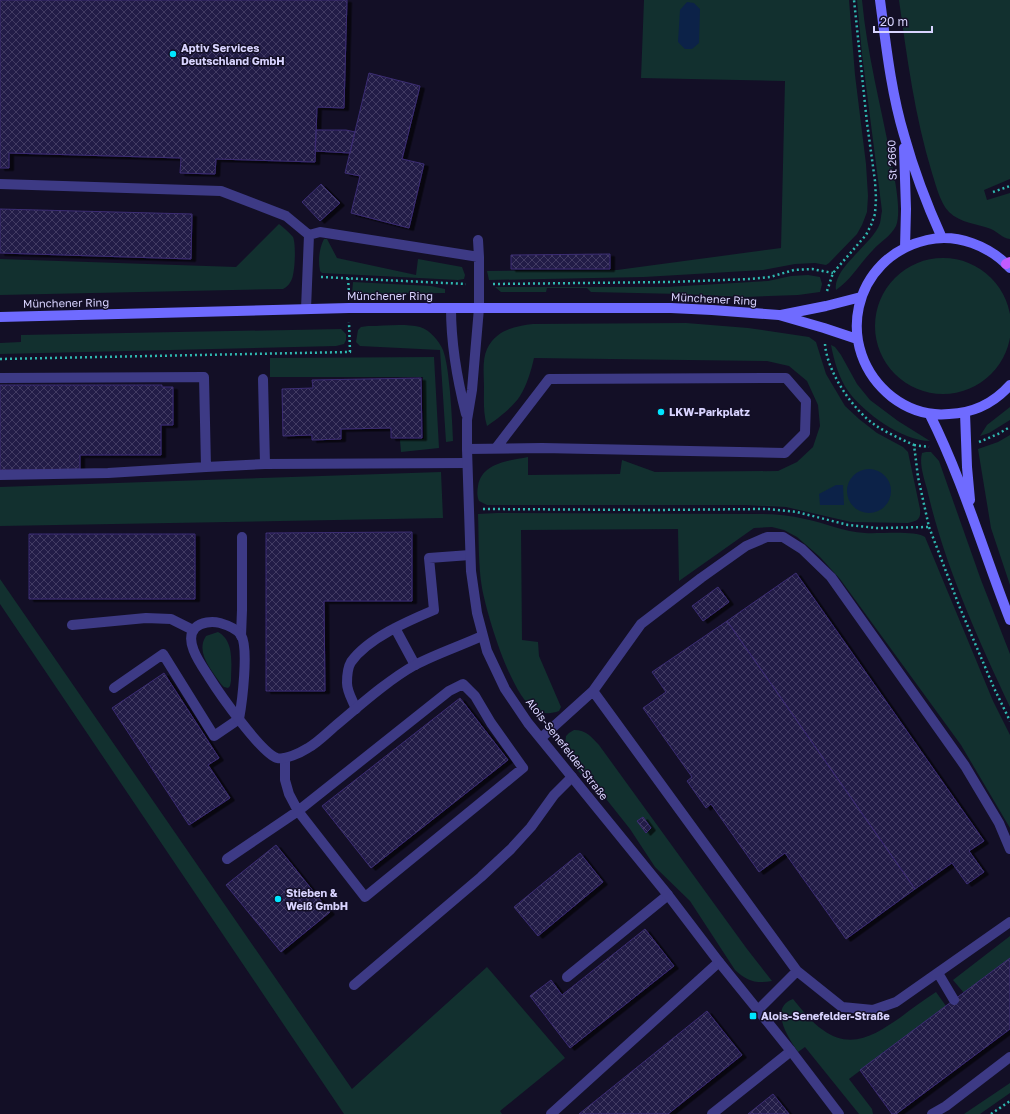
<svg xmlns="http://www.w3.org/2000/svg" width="1010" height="1114" font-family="'Golos Text',sans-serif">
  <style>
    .grass { fill: #12302f; fill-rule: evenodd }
    .water { fill: #0c2248 }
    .building { fill: url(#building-cross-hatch); stroke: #3b2d73; filter: url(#shadow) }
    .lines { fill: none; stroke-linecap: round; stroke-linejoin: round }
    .path { stroke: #2fb8b0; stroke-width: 2.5; stroke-dasharray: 2 3; stroke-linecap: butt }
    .service { stroke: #3d3a85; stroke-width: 10 }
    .minor { stroke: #3d3a85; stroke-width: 10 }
    .secondary { stroke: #6f6bff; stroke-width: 10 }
    .primary { stroke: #c25bff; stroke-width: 10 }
    .poi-dot { fill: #00e5ff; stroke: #130f26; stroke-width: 1.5 }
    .labels { text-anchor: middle; stroke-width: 3; stroke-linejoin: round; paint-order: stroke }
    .poi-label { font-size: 11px; font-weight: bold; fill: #d9d4ff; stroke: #130f26; text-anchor: start }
    .street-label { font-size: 11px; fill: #d9d4ff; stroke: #130f26 }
  </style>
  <defs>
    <pattern id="building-cross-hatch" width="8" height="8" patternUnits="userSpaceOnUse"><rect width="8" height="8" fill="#241b47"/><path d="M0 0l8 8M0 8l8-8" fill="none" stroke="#433b63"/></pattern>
    <filter id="shadow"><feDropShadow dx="4.5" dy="2.5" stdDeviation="0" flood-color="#0009"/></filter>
  </defs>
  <rect width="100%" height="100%" fill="#130f26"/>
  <path class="grass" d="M644 0H849L855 75 866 164 868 196 867 212 862 225 857 234 829 263 826 265 815 263 795 264 763 270 644 277 489 280 487 271 617 270 781 248 785 81 641 78Z
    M857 0H862C867 54 881 106 891 159 894 176 902 211 896 226 891 236 880 242 873 250 860 263 851 280 836 290 832 268 874 243 880 223 881 219 881 215 882 211L862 54Z
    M899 0H1010V179L984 190 987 200 1010 193V239C1002 238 998 232 991 229 978 224 960 223 949 212 940 203 936 185 932 173 915 117 907 58 899 0Z
    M279 224C284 228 289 232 293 237 296 244 295 267 293 275 292 281 288 287 283 289L0 295V259L236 267Z
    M324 239H327L337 258 416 275 418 259 462 267 465 275 464 279 458 280 322 273 320 271C318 260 319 249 324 239Z
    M875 326a68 68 0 1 1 136 0a68 68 0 1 1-136 0Z
    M808 275 820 277 822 284 820 292 798 295 744 297 681 294 591 292 587 288H547L546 292H501L495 287H667L768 281 791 276Z
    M353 282 431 286 445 289V293L352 294Z
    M686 323 748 328 809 337 816 342 826 374 845 406 859 419 877 433 903 447 908 452 920 509C921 519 918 521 908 523L851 522 786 507 746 505H487L479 501C477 496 477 492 478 486 482 462 509 461 528 457V475L620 474 622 460 655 472 778 471 797 462 813 447 820 426 818 405 807 381 789 366 767 361 534 358C531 371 527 385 520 396 513 407 497 419 487 426 483 413 484 400 484 386 484 375 482 360 487 349 496 330 515 326 533 324Z
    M368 326C384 326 404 323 420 327 430 330 439 341 443 350 446 358 447 367 448 374 451 397 452 419 453 441L446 442 440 350 360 346 356 342 358 330 361 327Z
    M341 329 346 334V340L344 344 336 346 0 354V343L21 342V335Z
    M831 345 835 347 841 355 857 384 870 400 898 421 930 441C902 441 864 413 848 391 839 378 834 361 831 345Z
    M434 357 439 448 401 452 400 440 424 439 423 377H270V358Z
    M1010 407V420L989 433 980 436 987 425Z
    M1010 435V585L991 528 978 449 998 442Z
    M926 452H931L939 461 981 580 1010 654V707C977 637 944 564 927 489 924 478 919 464 922 453Z
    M441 472 443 518 0 526V487Z
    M497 513 757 514C773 514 789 515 805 519 826 523 844 532 865 533 880 534 914 530 925 537L993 701 1010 735V828L961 745 840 579 820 557 797 537 784 530 772 527 754 528 679 581 678 529 521 530 522 640 538 642 539 656 561 707 559 711C551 714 543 714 535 710 511 696 487 615 482 588 478 564 479 539 478 514Z
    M0 579 352 1089 487 967 565 1058 500 1111 502 1114H344L0 604Z
    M218 632C235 641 231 665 231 681L230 686 228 688 224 687 221 684C212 670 195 653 206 636Z
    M574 730C587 730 591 737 599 745L747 949 772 981C756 984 747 981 735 970L690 901 655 867 630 829 603 795 579 772 568 756 565 746 566 736 569 733ZM643 817 651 828 646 832 637 821Z
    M1010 936V958L964 993 953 980Z
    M936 992 946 1006 849 1079 872 1109 873 1114H859L805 1047 798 1052C789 1039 768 1008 793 999 802 1010 811 1022 823 1030 852 1051 876 1034 901 1017 912 1008 924 1000 936 992Z
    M1010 1083V1093L980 1114H964Z"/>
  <path class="water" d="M687 2 694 3 700 9 699 43 692 49H685L678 42 680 10Z
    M847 491a22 22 0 1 1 44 0a22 22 0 1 1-44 0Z
    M836 485H843L844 505H820L819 494Z"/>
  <path class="building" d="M0 0H347L344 108 317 107 315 162 216 159 215 174 180 173 181 158 9 153V168H0Z
    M369 73 420 86 402 159 424 164 409 228 351 213 360 176 345 173Z
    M316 130H346L355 132 350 153 315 151Z
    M321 184 340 203 320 221 302 202Z
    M0 209 192 214 191 259 0 253Z
    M610 254V269H511V255Z
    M421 378 422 438H391V428L341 429V439L312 440V435L283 436 282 389 313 388 312 380Z
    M0 385H162V387H173V425H161V455H80V469L0 470Z
    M412 532V601H324L325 691H266V533Z
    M29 534H195V599H29Z
    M796 573 984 841 969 851 984 872 967 884 952 863 915 889 727 621Z
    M718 587 729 602 703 621 692 606Z
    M727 621 915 889 846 939 785 853 759 872 711 804 706 808 687 781 692 777 643 708 666 692 652 672Z
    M164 673 219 758 208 765 230 798 189 825 112 708Z
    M460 698 508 760 371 868 322 806Z
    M643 817 651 828 646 833 637 821Z
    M276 845 330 912 281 952 226 885Z
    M580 853 603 882 538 936 514 907Z
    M645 929 674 966 570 1048 530 996 551 980 562 995Z
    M1010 958V1029L896 1114H892L860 1070Z
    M707 1011 742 1055 668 1114H579Z
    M773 1094 789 1114H748Z"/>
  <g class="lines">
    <path class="path" d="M993 192 1010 186
      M321 277 466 284
      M348 278 349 293
      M493 284 670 282 751 279 770 277 794 270 812 269 833 273
      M827 291 833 273 866 235 871 225 875 214 876 198 875 181 867 123 854 0
      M825 344C827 372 853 410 875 425 887 433 901 439 914 445L918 477 929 527 960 608 994 688 1010 721
      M0 359 350 352 349 322
      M979 442 998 434 1010 427
      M914 445 929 447
      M483 509 651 510 767 509 797 512 848 525 877 528 929 527
      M991 1114 1010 1101"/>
    <path class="service" d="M0 184 221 191 286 216 309 235 306 309
      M309 235 320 232 479 257
      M478 240 479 257V308
      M0 378 204 377 206 467
      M263 379 265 464
      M467 449 542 448 785 453 805 433 806 401 786 378 549 379 496 448
      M0 475 108 473 206 467 265 464 467 463
      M72 625 146 618 171 619 193 630
      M395 628 415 665
      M241 636 242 610V537
      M114 688 163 654 214 736 239 719
      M593 691 641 624 701 578 746 546 767 537H783L802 549 831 577 965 766 999 823 1010 849
      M356 709C353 701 347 692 347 683 347 678 348 667 351 662 368 638 408 621 434 610L429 558 470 555
      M541 738 593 691 797 971 758 1010
      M227 859 298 811 449 691 463 684 475 696 491 723 523 768 365 897 298 811 289 794 285 780V758
      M797 971 842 1007 873 1010 896 1002 1010 922
      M938 973 954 1000
      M567 977 668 895
      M354 985 481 877 511 849 531 827 554 795 572 777
      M551 1114 719 962
      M712 1114 791 1051
      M932 1114 946 1106 1010 1057"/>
    <path class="minor" d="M451 308C451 344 457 379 466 414
      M479 308 472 390 467 420V449L471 571 477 613 487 651 505 689 528 723 668 895 719 962 791 1051 839 1114
      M239 719C242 703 249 648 241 635 237 629 227 625 220 623 212 621 201 622 195 628 183 641 202 666 209 677 219 693 261 753 277 758 285 760 300 753 308 748 317 743 326 734 334 727 358 707 388 680 415 665 436 654 460 646 482 636"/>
    <path class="secondary" d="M880 0C886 45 891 92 904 135 914 171 927 205 942 238
      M904 148 906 209 905 248
      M1010 268C990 246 957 233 927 240 852 257 832 349 892 397 909 410 928 416 949 414 973 413 994 403 1010 385
      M781 315 826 306 861 297
      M0 317 349 308H671L712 310 779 315 824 328 857 339
      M965 413 967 467 970 500
      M930 415C963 481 983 551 1010 620"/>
    <path class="primary" d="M1006 264 1010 262"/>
  </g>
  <g class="poi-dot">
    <circle cx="173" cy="54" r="4"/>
    <circle cx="661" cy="412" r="4"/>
    <circle cx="278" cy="899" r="4"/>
    <rect x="749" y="1012" width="8" height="8" rx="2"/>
  </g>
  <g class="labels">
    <g class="poi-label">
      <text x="181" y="52">Aptiv Services<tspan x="181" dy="13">Deutschland GmbH</tspan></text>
      <text x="669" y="416">LKW-Parkplatz</text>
      <text x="286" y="897">Stieben &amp;<tspan x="286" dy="13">Weiß GmbH</tspan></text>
      <text x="761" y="1020">Alois-Senefelder-Straße</text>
    </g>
    <g class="street-label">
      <text transform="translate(892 160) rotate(-92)" y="4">St 2660</text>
      <text x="390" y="300">Münchener Ring</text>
      <text transform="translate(714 299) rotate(3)" y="4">Münchener Ring</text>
      <text transform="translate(66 303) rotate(-1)" y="4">Münchener Ring</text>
      <text transform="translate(567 749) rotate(52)" y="4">Alois-Senefelder-Straße</text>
    </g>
  </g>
  <path d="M874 26v6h58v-6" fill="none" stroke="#d9d4ff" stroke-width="2"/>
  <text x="880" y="26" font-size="12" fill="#d9d4ff" stroke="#130f26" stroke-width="3" paint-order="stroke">20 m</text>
</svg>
